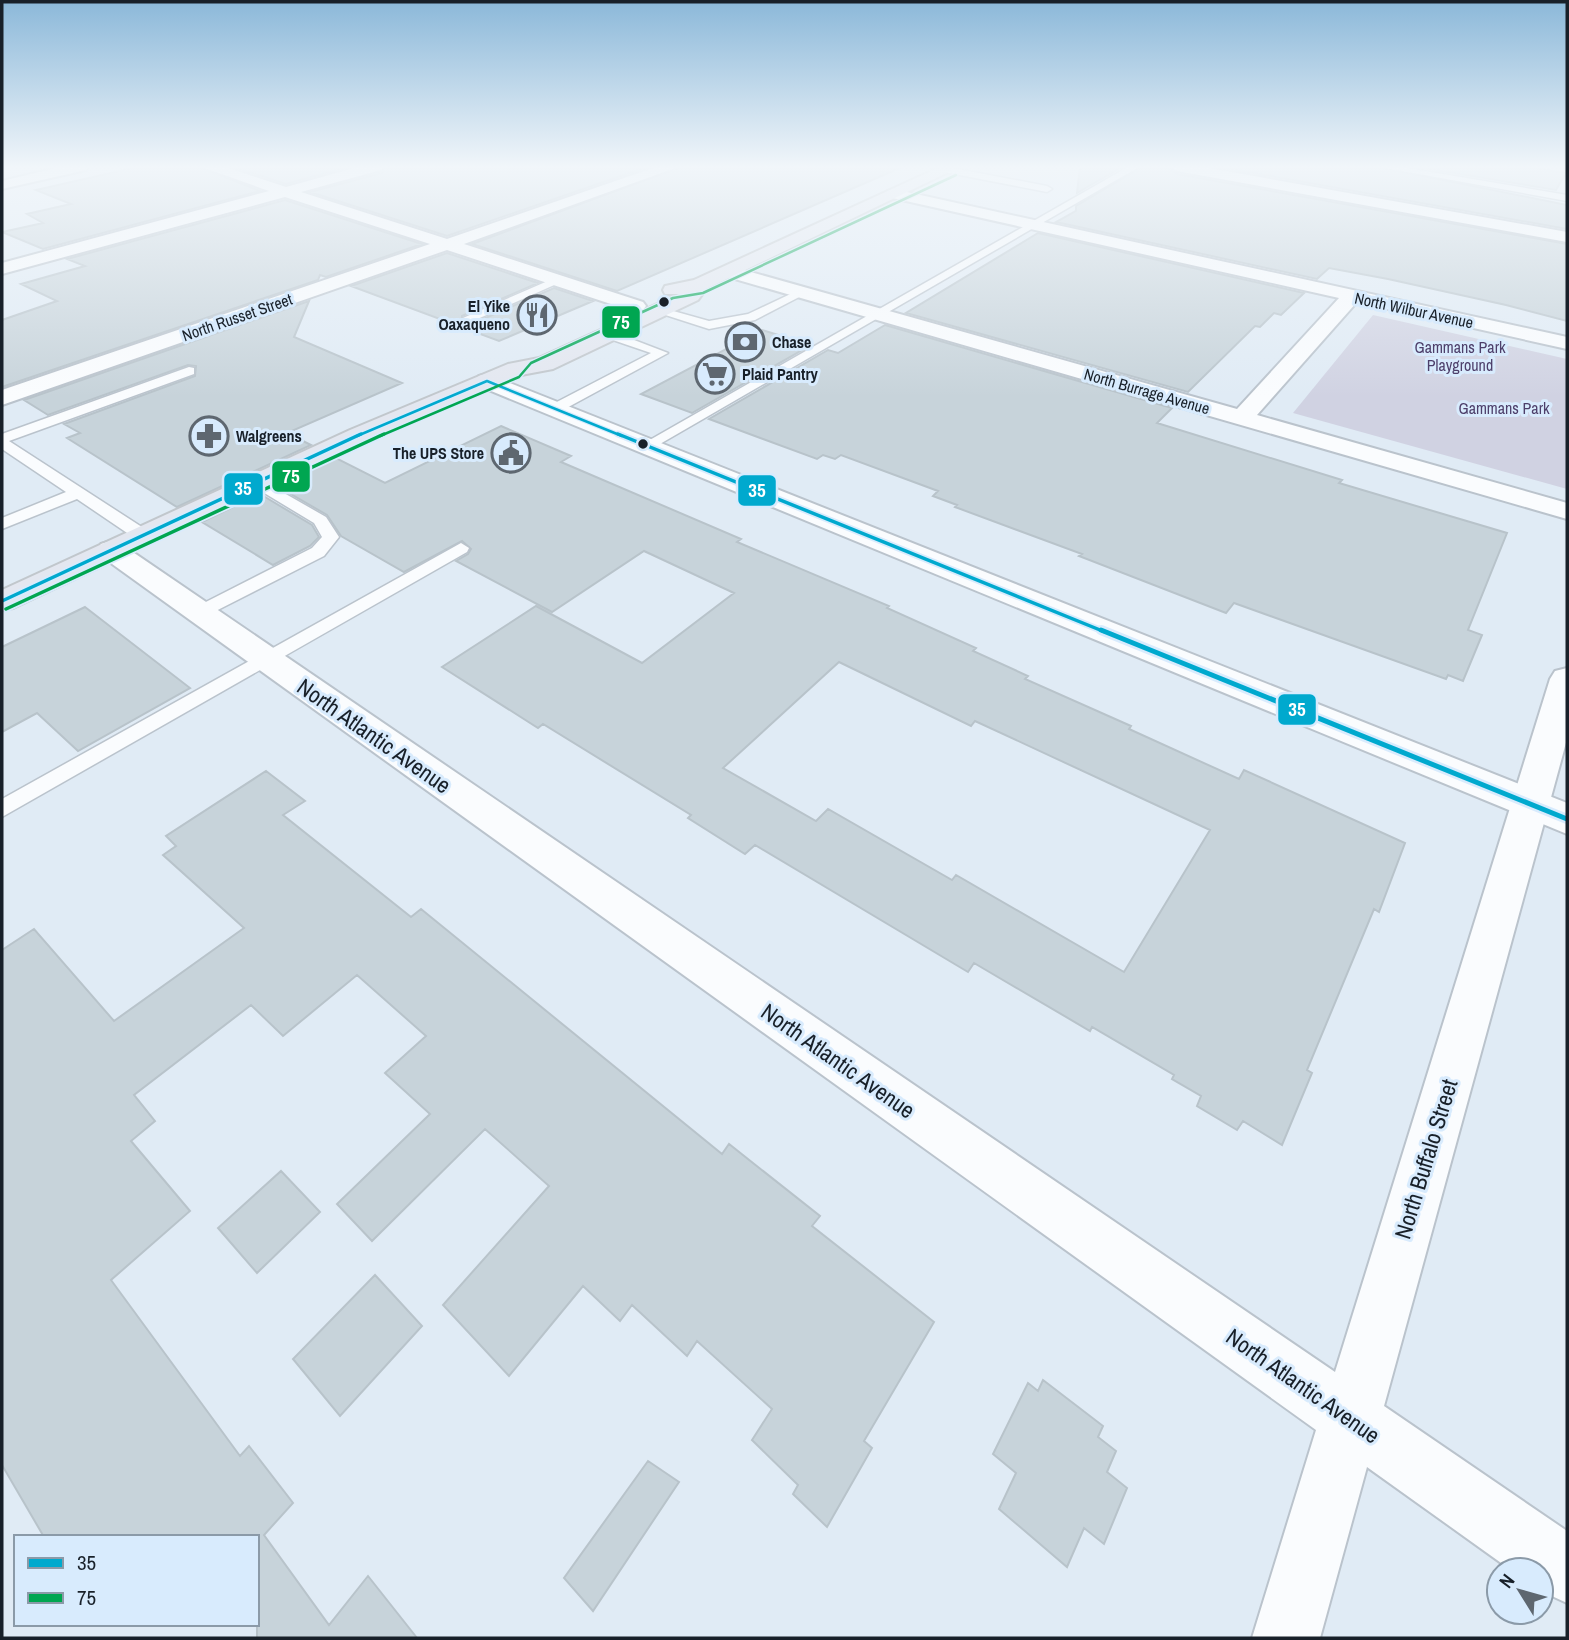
<svg xmlns="http://www.w3.org/2000/svg" width="1569" height="1640" font-family="'Archivo Narrow',sans-serif">
  <style>
    .green { fill: #d0d2e2 }
    .building { fill: #c7d3da; stroke: #b8c3ca; stroke-width: 2; fill-rule: evenodd }
    .lines { fill: none; stroke-linecap: round; stroke-linejoin: round }
    .lane-casing { stroke: #bac3cc; stroke-width: 3 }
    .street-casing { stroke: #bac3cc; stroke-width: 4 }
    .secondary-casing { stroke: #bac3cc; stroke-width: 4 }
    .primary-casing { stroke: #c1c7cc; stroke-width: 4 }
    .lane { fill: #fafcfe; fill-rule: evenodd }
    .street { fill: #fafcfe; fill-rule: evenodd }
    .secondary { fill: #fafcfe; fill-rule: evenodd }
    .primary { fill: #e3e7f0; fill-rule: evenodd }
    .bus-1-far2-casing { stroke: #d8ebfd; stroke-width: 5 }
    .bus-1-far1-casing { stroke: #d8ebfd; stroke-width: 7 }
    .bus-1-casing { stroke: #d8ebfd; stroke-width: 10 }
    .bus-2-far1-casing { stroke: #d8ebfd; stroke-width: 5 }
    .bus-2-casing { stroke: #d8ebfd; stroke-width: 7 }
    .bus-1-far2 { stroke: #00a9ce; stroke-width: 2.5 }
    .bus-1-far1 { stroke: #00a9ce; stroke-width: 3.5 }
    .bus-1 { stroke: #00a9ce; stroke-width: 5 }
    .bus-2-far1 { stroke: #00a651; stroke-width: 2.5 }
    .bus-2 { stroke: #00a651; stroke-width: 3.5 }
    .bus-dot { fill: #182029; stroke: #d8ebfd; stroke-width: 2.5 }
    .labels { text-anchor: middle; stroke-width: 6; stroke-linejoin: round; paint-order: stroke }
    .far-poi-label { font-size: 16px; font-weight: bold; fill: #182029; stroke: #d8ebfd; text-anchor: start }
    .far-street-label { font-size: 16px; fill: #182029; stroke: #d8ebfd }
    .far-park-label { font-size: 16px; fill: #4d3f6a; stroke: #d8ebfd }
    .near-street-label { font-size: 23px; fill: #182029; stroke: #d8ebfd }
    .line-badge { stroke: #d8ebfd; stroke-width: 2.5 }
    .badge-label { font-size: 19px; text-anchor: middle; font-weight: bold; fill: #fff }
  </style>
  <rect width="100%" height="100%" fill="#e0ebf5"/>
  <path class="green" d="M1373 315 1567 359V489L1293 413Z"/>
  <path class="building" d="M137 167H200L260 191 43 249 2 232 43 223 27 214 71 204 36 190Z
    M234 167H347L286 184Z
    M385 167H647L447 236 310 192 382 173Z
    M680 167H902L617 291 472 244Z
    M1080 167H1122L1077 193Z
    M1142 167H1167L1177 174 1567 244V321L1506 305 1388 279 1329 268 1317 279 1056 222 1076 211V206Z
    M1220 167H1378L1567 205V229Z
    M1418 167H1529L1566 173 1556 190Z
    M285 200 422 244 326 277 320 275 318 280 2 387V320L57 301 21 284 85 266 67 259Z
    M1038 233 1304 293 1281 315 1274 313 1260 327 1255 326 1188 392 906 313Z
    M447 253 538 283 462 316V321L474 323 554 288 593 301 499 341 351 286Z
    M309 301 294 337 402 383 287 433 311 445 177 507 67 438 80 433 64 424 195 376 196 366 188 365 48 415 24 400Z
    M885 325 1172 408 1157 423 1342 480 1339 483 1507 533 1468 630 1482 635 1463 681 1448 675 1446 679 1234 603 1226 613 1079 556 1082 554 955 507 957 505 933 496 938 491 841 455 835 459 823 455 817 459 709 419 828 350 838 353Z
    M762 330 811 345 692 413 641 394Z
    M501 426 571 456 561 462 741 539 737 542 889 606 887 608 976 648 973 651 1028 676 1025 679 1131 726 1129 729 1239 779 1244 770 1405 843 1379 912 1374 909 1307 1070 1312 1073 1282 1145 1243 1121 1237 1130 1197 1106 1201 1096 1172 1079 1174 1075 1092 1027 1090 1031 974 963 968 972 755 845 745 854 688 818 691 815 543 724 538 728 442 667 536 606 642 663 734 593 644 551 552 612 456 561 468 554 471 549 462 541 404 572 341 536 327 515 277 486 336 458 385 483ZM839 662 971 726 975 721 1210 830 1124 972 956 875 952 880 828 809 816 821 723 768Z
    M260 494 312 525 319 537 310 546 273 565 202 522Z
    M85 607 190 688 78 751 37 713 2 732V647Z
    M266 771 305 801 283 815 411 917 421 909 722 1154 729 1144 820 1216 812 1226 934 1322 864 1441 872 1448 827 1527 793 1494 798 1485 752 1440 772 1409 697 1341 687 1356 632 1305 620 1321 583 1286 509 1376 443 1305 549 1186 485 1129 372 1241 337 1204 430 1114 385 1073 426 1036 357 975 283 1036 251 1005 134 1095 155 1121 131 1141 190 1211 111 1280 240 1456 249 1446 293 1503 264 1535 329 1625 368 1576 417 1638H257V1537H44L2 1465V950L34 929 114 1021 244 928 163 855 176 846 166 836Z
    M281 1171 320 1212 257 1273 218 1228Z
    M375 1275 422 1326 340 1416 293 1359Z
    M1043 1380 1103 1426 1098 1437 1116 1451 1107 1472 1127 1488 1104 1544 1084 1528 1067 1567 999 1509 1016 1473 993 1454 1028 1383 1038 1391Z
    M648 1461 679 1482 593 1611 564 1578Z"/>
  <g class="lines">
    <g class="lane-casing">
      <path id="lane" d="M947 167 1047 186 1052 189 1047 192 944 172Z
        M1128 167H1139L653 448H643L641 445Z
        M1380 167H1401L1567 195V201Z
        M557 277 563 280 561 282 473 321 463 318Z
        M801 289 807 292 805 294 755 320 709 329 653 311 659 307 709 321 748 314Z
        M608 330 668 353 561 411H551V405L651 353 604 337V331Z
        M189 367 194 368V374L9 441 148 531 150 535 148 539H136L77 499 2 529V518L66 492 2 449V434Z
        M256 477 326 517 339 537 324 556 204 617H192L189 613 192 609 312 548 322 537 314 523 251 485 248 482Z
        M461 543 469 548 467 552 2 817V799Z"/>
    </g>
    <g class="street-casing">
      <path id="street" d="M60 167H88L86 170 2 189V181Z
        M202 167H225L286 187 358 167H383L381 170 301 192 447 239 656 167H678L464 244 643 302 646 306 643 310H629L447 250 2 405V390L430 244 285 197 2 274V263L269 191Z
        M1170 167H1203L1567 232V242L1177 171Z
        M893 189 1567 337V349L1357 302 1257 415 1567 503V519L721 275 718 271 727 266 733 267 1237 409 1339 298 888 197 885 194 888 191Z
        M111 541 121 544 1335 1372 1550 679 1555 671 1567 668V739L1384 1406 1567 1531V1603L1541 1591V1570H1511L1367 1467 1320 1638H1252L1316 1430 101 556 97 550 101 544Z"/>
    </g>
    <g class="secondary-casing">
      <path id="secondary" d="M487 374 1567 803V834L479 386 476 381 479 376Z"/>
    </g>
    <g class="primary-casing">
      <path id="primary" d="M940 167H959L706 289 698 300 553 369 521 375 368 440 13 608 2 610V590L350 430 508 364 539 358 679 294H665L663 290 665 286 694 280Z"/>
    </g>
    <use href="#lane" class="lane"/>
    <use href="#street" class="street"/>
    <use href="#secondary" class="secondary"/>
    <use href="#primary" class="primary"/>
    <g class="bus-1-far2-casing">
      <path id="bus-1-far2" d="M487 381 622 436
        M357 436 487 381"/>
    </g>
    <g class="bus-1-far1-casing">
      <path id="bus-1-far1" d="M618 434 1105 632
        M2 601 361 434"/>
    </g>
    <g class="bus-1-casing">
      <path id="bus-1" d="M1101 630 1567 819"/>
    </g>
    <g class="bus-2-far1-casing">
      <path id="bus-2-far1" d="M380 436 519 377 531 363 673 298 703 293 956 175"/>
    </g>
    <g class="bus-2-casing">
      <path id="bus-2" d="M6 609 384 434"/>
    </g>
    <use href="#bus-1-far2" class="bus-1-far2"/>
    <use href="#bus-1-far1" class="bus-1-far1"/>
    <use href="#bus-1" class="bus-1"/>
    <use href="#bus-2-far1" class="bus-2-far1"/>
    <use href="#bus-2" class="bus-2"/>
  </g>
  <linearGradient id="sky" x2="0" y2="1"><stop stop-color="#8bb8d9"/><stop offset="0.42" stop-color="#f1f6fa"/><stop offset="1" stop-color="#f1f6fa" stop-opacity="0"/></linearGradient>
  <rect width="1569" height="397" fill="url(#sky)"/>
  <defs>
    <g id="restaurant-ring" transform="scale(2.0125)"><circle r="9.5" fill="#d8ebfd" stroke="#5e6770" stroke-width="1.5"/><path d="M-5-6h1v4h1v-4h1v4h1v-4h1v5L-1.5 .5V6h-2V.5L-5-1ZM5-6V6H3V1.5H1.5Q1.5-4 5-6Z" fill="#5e6770"/></g>
    <g id="bank-ring" transform="scale(2.0125)"><circle r="9.5" fill="#d8ebfd" stroke="#5e6770" stroke-width="1.5"/><path d="M-6-4H6V4H-6ZM0-2.3a2.3 2.3 0 1 0 0 4.6a2.3 2.3 0 1 0 0-4.6Z" fill="#5e6770"/></g>
    <g id="supermarket-ring" transform="scale(2.0125)"><circle r="9.5" fill="#d8ebfd" stroke="#5e6770" stroke-width="1.5"/><path d="M-6-5.5h2.5l.6 2H6L4.5 2H-2.5L-4.4-4H-6ZM-1.5 3.2a1.3 1.3 0 1 0 .1 0ZM3 3.2a1.3 1.3 0 1 0 .1 0Z" fill="#5e6770"/></g>
    <g id="pharmacy-ring" transform="scale(2.0125)"><circle r="9.5" fill="#d8ebfd" stroke="#5e6770" stroke-width="1.5"/><path d="M-2-6h4v4h4v4h-4v4h-4v-4h-4v-4h4Z" fill="#5e6770"/></g>
    <g id="civic-ring" transform="scale(2.0125)"><circle r="9.5" fill="#d8ebfd" stroke="#5e6770" stroke-width="1.5"/><path d="M-.6-6.5H3V-4.5H.6V-3L4-1V1h2V6H-6V1h2V-1L-.6-3ZM-1.2 2.5V6h2.4V2.5Z" fill="#5e6770"/></g>
  </defs>
  <g fill-rule="evenodd">
    <use href="#restaurant-ring" x="537" y="315"/>
    <use href="#bank-ring" x="745" y="342"/>
    <use href="#supermarket-ring" x="715" y="374"/>
    <use href="#pharmacy-ring" x="209" y="436"/>
    <use href="#civic-ring" x="511" y="453"/>
  </g>
  <g class="bus-dot">
    <circle cx="664" cy="302" r="6"/>
    <circle cx="643" cy="444" r="6"/>
  </g>
  <g class="labels">
    <g class="far-poi-label">
      <text x="510" y="312" text-anchor="end">El Yike<tspan x="510" dy="18">Oaxaqueno</tspan></text>
      <text x="772" y="348">Chase</text>
      <text x="742" y="380">Plaid Pantry</text>
      <text x="236" y="442">Walgreens</text>
      <text x="484" y="459" text-anchor="end">The UPS Store</text>
    </g>
    <g class="far-street-label">
      <text transform="translate(1414 310) rotate(12)" y="6">North Wilbur Avenue</text>
      <text transform="translate(237 317) rotate(-19)" y="6">North Russet Street</text>
      <text transform="translate(1147 391) rotate(16)" y="6">North Burrage Avenue</text>
    </g>
    <g class="far-park-label">
      <text x="1460" y="353">Gammans Park<tspan x="1460" dy="18">Playground</tspan></text>
      <text x="1504" y="414">Gammans Park</text>
    </g>
    <g class="near-street-label">
      <text transform="translate(374 736) rotate(35)" y="8">North Atlantic Avenue</text>
      <text transform="translate(838 1061) rotate(35)" y="8">North Atlantic Avenue</text>
      <text transform="translate(1426 1159) rotate(-73)" y="8">North Buffalo Street</text>
      <text transform="translate(1303 1386) rotate(35)" y="8">North Atlantic Avenue</text>
    </g>
  </g>
  <g class="line-badge">
    <rect x="601" y="305" width="40" height="34" rx="7" fill="#00a651"/>
    <rect x="271" y="460" width="40" height="33" rx="7" fill="#00a651"/>
    <rect x="223" y="472" width="41" height="34" rx="7" fill="#00a9ce"/>
    <rect x="737" y="474" width="40" height="33" rx="7" fill="#00a9ce"/>
    <rect x="1277" y="693" width="40" height="33" rx="7" fill="#00a9ce"/>
  </g>
  <g class="badge-label">
    <text x="621" y="329">75</text>
    <text x="291" y="483">75</text>
    <text x="243" y="495">35</text>
    <text x="757" y="497">35</text>
    <text x="1297" y="716">35</text>
  </g>
  <rect width="1569" height="1640" fill="none" stroke="#182029" stroke-width="7"/>
  <rect x="14" y="1535" width="245" height="91" fill="#d8ebfd" stroke="#8b9aa8" stroke-width="2"/>
  <rect x="28" y="1558" width="35" height="10" fill="#00a9ce" stroke="#8b9aa8" stroke-width="2"/>
  <text x="77" y="1570" font-size="21" fill="#182029">35</text>
  <rect x="28" y="1593" width="35" height="10" fill="#00a651" stroke="#8b9aa8" stroke-width="2"/>
  <text x="77" y="1605" font-size="21" fill="#182029">75</text>
  <g transform="translate(1520 1591) rotate(307)"><circle r="33" fill="#d8ebfd" stroke="#8b9aa8" stroke-width="2"/>
  <path d="M0-5L12 26L0 18L-12 26Z" fill="#5e6770"/>
  <text y="-10" font-size="19" font-weight="bold" text-anchor="middle" fill="#182029">N</text>
  </g>
</svg>
